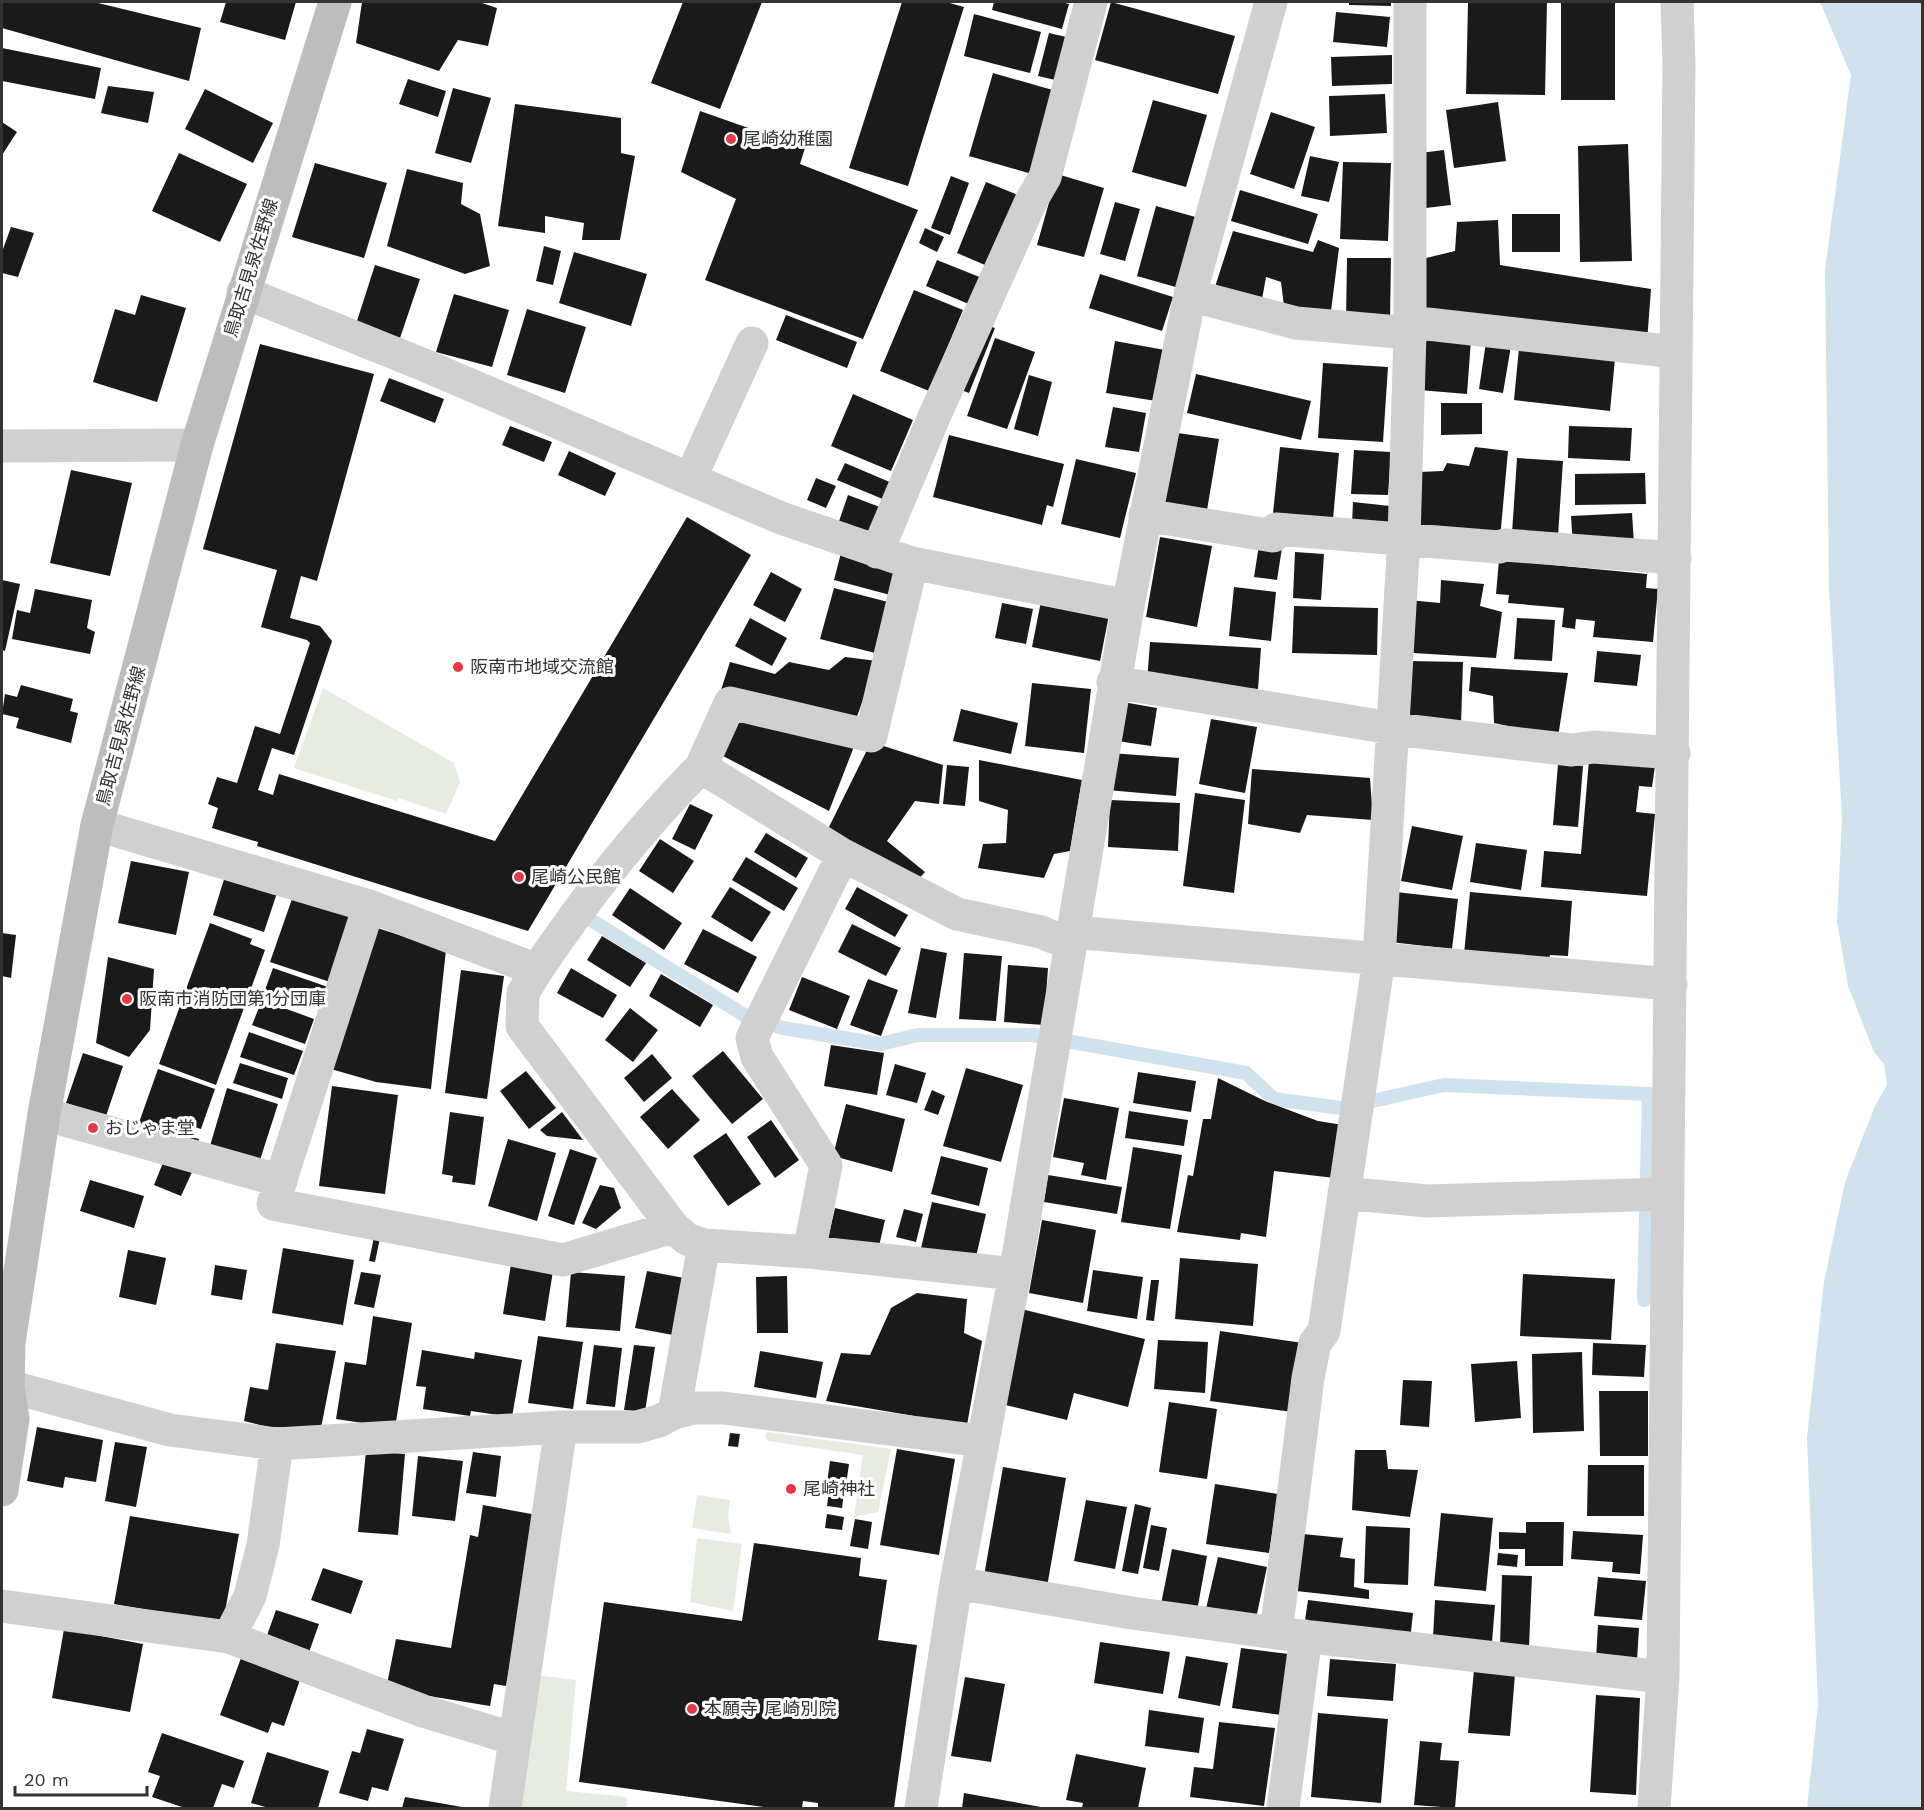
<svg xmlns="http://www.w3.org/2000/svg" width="1924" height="1810" font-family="'Work Sans','Noto Sans JP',sans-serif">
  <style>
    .green { fill: #e6ecdf }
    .water { fill: #cfe2ee }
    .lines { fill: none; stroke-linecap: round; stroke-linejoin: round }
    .stream { stroke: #cfe2ee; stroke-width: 14 }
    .building { fill: #1a1a1a }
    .street { stroke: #d0d0d0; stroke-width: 33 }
    .secondary { stroke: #bdbdbd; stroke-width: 33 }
    .poi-dot { fill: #e63946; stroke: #fff; stroke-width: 2 }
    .labels { text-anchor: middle; stroke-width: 6; stroke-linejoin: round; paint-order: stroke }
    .poi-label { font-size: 18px; fill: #333; stroke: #fff; text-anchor: start }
    .street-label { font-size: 18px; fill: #333; stroke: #fff }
  </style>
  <rect width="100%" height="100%" fill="#fff"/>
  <path class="green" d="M323 688 454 763 460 782 446 814 399 798 397 801 294 768Z
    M767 1432 891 1449 878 1512 854 1517 863 1455 768 1441 765 1437Z
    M697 1495 730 1500 728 1515 731 1534 692 1528Z
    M697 1538 742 1544 733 1611 690 1602Z
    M536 1675 576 1680 566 1791 627 1797 626 1808H514Z"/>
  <path class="water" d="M1820 2H1922V1808H1807L1818 1705 1807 1438 1824 1282 1845 1182 1875 1106 1887 1085 1884 1064 1874 1052 1848 986 1837 921 1842 818 1829 589 1825 270 1851 75Z"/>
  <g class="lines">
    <path class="stream" d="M579 926 586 917 744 1015 783 1028 880 1044 918 1035H1033L1246 1073 1274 1099 1341 1108 1444 1085 1649 1094 1644 1300"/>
  </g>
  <path class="building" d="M2 2H94L201 28 189 81 2 28Z
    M226 2H296L285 40 220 22Z
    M362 2H479L497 8 488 46 458 40 439 71 356 43Z
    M683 2H762L720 109 651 83Z
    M902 2H946L964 7 908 186 849 168Z
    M994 2H1061L1069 4 1062 29 992 10Z
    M1111 2 1235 36 1218 94 1095 60Z
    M1349 2H1391V6L1349 5Z
    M1468 2H1547L1545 95 1466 94Z
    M1561 3H1615V100H1561Z
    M1336 12 1390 17 1387 47 1333 42Z
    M974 14 1041 32 1030 73 964 56Z
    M1049 33 1075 39 1064 82 1038 76Z
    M2 48 101 68 95 99 2 81Z
    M1392 55V84L1332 86 1331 57Z
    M993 73 1056 91 1032 174 969 156Z
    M408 79 446 91 438 117 399 104Z
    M108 86 154 92 148 123 101 113Z
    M453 88 491 98 471 163 435 153Z
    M205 89 273 123 253 163 185 129Z
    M1385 94 1387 133 1330 136 1329 96Z
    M1153 100 1207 115 1186 187 1132 172Z
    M1498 102 1506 161 1454 168 1446 110Z
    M515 104 621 118V153L635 156 620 240H582L584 223 545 216V233L498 226Z
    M700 111 805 148 800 164 918 210 863 339 705 280 736 199 681 172Z
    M1271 112 1315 127 1294 189 1250 174Z
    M2 122 17 132 2 155Z
    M1628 144 1632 261 1580 262 1578 146Z
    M1444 150 1451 205 1426 208 1420 153Z
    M179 153 247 184 220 242 152 211Z
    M1310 156 1339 162 1329 202 1301 196Z
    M1343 162 1391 163 1388 241 1340 239Z
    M315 163 387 183 364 258 292 237Z
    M407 169 463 183 461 204 480 214 490 266 465 274 387 246Z
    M1057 174 1104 188 1084 257 1037 245Z
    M951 176 969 183 950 235 931 228Z
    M986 182 1023 197 992 268 957 253Z
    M1240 190 1318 214 1308 244 1231 221Z
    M1115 202 1140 209 1125 261 1100 254Z
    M1156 206 1199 218 1179 288 1137 276Z
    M1512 214H1560V252H1512Z
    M1498 220 1500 265 1651 289 1647 342 1425 314 1422 259 1455 251 1457 222Z
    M11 227 34 233 18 277 2 273V252Z
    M925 228 944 237 937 252 919 243Z
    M1233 231 1313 252 1318 240 1339 248 1330 319 1285 314 1281 282 1266 277 1261 305 1213 293Z
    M544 246 561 251 553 285 536 281Z
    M574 252 647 274 631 326 559 303Z
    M1347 258H1391L1390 321H1346Z
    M937 260 982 278 971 305 926 286Z
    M375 265 420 279 400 338 356 324Z
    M1100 274 1173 297 1162 331 1089 308Z
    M914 290 963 310 929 391 880 371Z
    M454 294 509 310 492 367 436 352Z
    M141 295 186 308 157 402 93 382 115 309 135 315Z
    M527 309 586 327 565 393 507 375Z
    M786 315 857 342 847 368 776 340Z
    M981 323 995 328 969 393 956 388Z
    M1423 337 1471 340 1467 394 1419 390Z
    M995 338 1035 352 1007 429 967 416Z
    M1115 341 1165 350 1156 401 1106 393Z
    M1486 342 1511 346 1503 393 1479 389Z
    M260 344 374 374 317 581 301 576 290 618 320 626 332 641 294 755 272 748 258 790 273 795 279 774 495 841 687 517 751 555 528 931 257 846 258 842 212 828 218 808 208 804 217 777 237 783 255 726 280 734 310 643 307 640 261 627 277 570 203 549Z
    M1519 348 1615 359 1610 411 1514 400Z
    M1323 363 1388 367 1383 442 1318 438Z
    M1196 374 1311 401 1301 440 1187 413Z
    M1029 375 1052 382 1038 436 1014 429Z
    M389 378 444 399 435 423 380 401Z
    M853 394 913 420 891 471 831 446Z
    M1441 403H1482V434L1441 435Z
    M1113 407 1146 413 1139 452 1105 447Z
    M510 426 552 442 544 462 502 445Z
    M1569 426 1632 428 1630 461 1568 458Z
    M1171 432 1219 439 1207 510 1160 503Z
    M949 435 1064 464 1053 507 1047 505 1042 525 933 497Z
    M1280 447 1339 453 1333 519 1273 513Z
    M1475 447 1508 451 1500 539 1416 532 1419 472 1443 471 1447 463 1469 466Z
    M1354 450 1391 452 1388 495 1351 494Z
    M569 451 616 473 605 496 558 475Z
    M1517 458 1563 461 1558 536 1512 533Z
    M1076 459 1136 473 1120 538 1061 524Z
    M845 463 892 483 885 500 837 480Z
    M71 470 132 483 110 576 50 563Z
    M1645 473 1646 504 1575 505V474Z
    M816 478 836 486 826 508 807 500Z
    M848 495 885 509 872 543 836 530Z
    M1353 502 1390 506 1389 527 1352 524Z
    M1632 513 1634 544 1573 547 1571 516Z
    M1160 537 1212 546 1197 627 1146 617Z
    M1259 545 1282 548 1277 580 1254 577Z
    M1295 552 1324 554 1321 600 1293 598Z
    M841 553 900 569 894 596 834 580Z
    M1499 560 1647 574 1646 588 1658 589 1653 642 1593 637 1595 621 1576 619 1575 629 1562 627 1564 608 1508 603 1509 595 1496 594Z
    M771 572 802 589 785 622 753 605Z
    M2 580 20 584 5 651 2 650Z
    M1441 580 1484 584 1480 606 1502 612 1496 658 1413 653 1408 600 1440 603Z
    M1234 587 1276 592 1271 641 1229 636Z
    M834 588 892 603 879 654 820 639Z
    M35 589 92 600 87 628 95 632 90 654 12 639 17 610 30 613Z
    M1041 601 1109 615 1100 661 1032 647Z
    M1002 603 1033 609 1026 644 995 638Z
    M1294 606 1378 608 1377 655 1292 653Z
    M750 618 787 638 772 666 735 646Z
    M1517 618 1555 620 1552 661 1514 659Z
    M1150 642 1261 648 1258 689 1147 682Z
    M1597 651 1641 655 1637 686 1594 682Z
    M845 657 877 661 855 722 721 690 730 662 775 674 789 662 829 670Z
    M1409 661 1463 662 1461 725 1407 723Z
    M1471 667 1568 673 1558 737 1494 723 1493 696 1469 691Z
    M1032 683 1091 689 1084 753 1025 746Z
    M21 685 73 699 70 711 78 713 71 743 16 728 19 718 2 714 5 694 17 697Z
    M1123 702 1157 708 1151 746 1117 741Z
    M961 709 1018 723 1011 754 953 741Z
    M733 713 855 744 829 811 723 756Z
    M1211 719 1257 727 1245 793 1199 784Z
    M871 742 943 765 939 804 915 801 887 841 925 872 914 884 826 833Z
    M1110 753 1179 758 1176 796 1107 790Z
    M979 760 1082 780 1070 851 1054 854 1044 878 978 868 983 844 1006 843 1008 810 979 801Z
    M1589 760 1655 766 1652 787 1639 786 1636 812 1655 814 1647 896 1541 887 1544 851 1581 854Z
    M1558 764 1583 766 1578 827 1553 825Z
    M947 765 969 767 965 806 943 804Z
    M1252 769 1370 778 1373 820 1307 815 1300 833 1248 824Z
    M1195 793 1245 800 1234 893 1183 886Z
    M1110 800 1180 803 1178 851 1108 847Z
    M690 804 713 815 695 850 672 839Z
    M1412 826 1463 836 1452 890 1401 881Z
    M766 833 808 858 796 878 754 852Z
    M660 839 694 861 673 893 639 871Z
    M1476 843 1527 850 1521 890 1470 882Z
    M746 857 798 888 784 911 732 880Z
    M131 861 189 872 176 935 118 923Z
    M226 873 278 890 264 932 213 915Z
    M730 887 771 912 752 942 711 917Z
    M857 887 908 915 895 937 845 909Z
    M630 888 682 923 664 950 612 915Z
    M1396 892 1458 899 1452 949 1390 942Z
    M1470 892 1572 901 1568 956 1550 955 1549 961 1464 954Z
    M293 896 355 917 333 983 270 962Z
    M210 923 252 939 250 944 265 950 216 1085 159 1064Z
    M852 924 901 948 886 976 838 952Z
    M371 926 446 950 431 1089 376 1082 324 1067Z
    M703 929 757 957 738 993 684 964Z
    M2 933 16 935 11 978 2 976Z
    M602 936 646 963 630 987 587 960Z
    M921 948 947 953 936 1018 908 1013Z
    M964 953 1002 956 996 1021 959 1019Z
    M108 957 154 969 150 1030 129 1057 96 1043Z
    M1008 965 1048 968 1044 1025 1004 1022Z
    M273 968 328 987 321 1009 265 990Z
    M571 968 617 995 603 1018 557 993Z
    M461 970 504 976 487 1099 445 1093Z
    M661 974 713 1005 700 1027 649 996Z
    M802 977 850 996 837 1029 789 1010Z
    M868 979 898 990 881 1036 850 1025Z
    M262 1000 314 1019 305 1044 252 1025Z
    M630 1008 658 1030 633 1062 605 1040Z
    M249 1032 303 1051 294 1075 240 1057Z
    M831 1045 884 1053 877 1095 824 1086Z
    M723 1051 763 1099 732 1124 692 1076Z
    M83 1053 123 1066 106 1116 66 1103Z
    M652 1054 672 1078 644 1102 624 1078Z
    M240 1063 288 1078 282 1099 233 1083Z
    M895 1064 926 1073 917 1103 886 1095Z
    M966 1068 1023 1085 1001 1162 943 1146Z
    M158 1069 215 1089 201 1129 195 1127 192 1137 199 1139 195 1152 136 1131Z
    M526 1071 556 1108 529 1129 500 1091Z
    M1138 1072 1196 1081 1191 1112 1133 1103Z
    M1218 1078 1267 1102 1318 1121 1343 1125 1335 1178 1274 1171 1266 1237 1241 1233 1240 1240 1177 1232 1188 1175 1193 1176 1203 1119H1211Z
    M332 1086 398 1095 385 1194 319 1186Z
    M227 1088 278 1104 260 1160 210 1146Z
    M672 1089 700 1120 668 1149 640 1117Z
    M932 1090 945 1096 938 1115 924 1110Z
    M1064 1098 1119 1108 1106 1180 1081 1175 1084 1163 1053 1157Z
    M846 1104 905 1119 892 1172 833 1156Z
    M1129 1111 1188 1120 1184 1146 1125 1138Z
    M450 1112 484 1117 475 1185 452 1182 453 1176 442 1174Z
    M562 1112 583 1140 547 1136 540 1130Z
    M771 1120 799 1160 775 1178 747 1137Z
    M726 1133 761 1184 728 1206 693 1156Z
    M508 1139 556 1153 537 1221 488 1206Z
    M1133 1147 1182 1155 1170 1229 1121 1222Z
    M570 1149 597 1158 574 1225 548 1216Z
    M941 1156 988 1168 979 1206 931 1194Z
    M165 1158 193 1170 181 1196 154 1185Z
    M1048 1175 1122 1187 1117 1214 1044 1202Z
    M90 1180 144 1196 134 1228 80 1211Z
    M600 1185 614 1188 621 1208 596 1229 582 1223Z
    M932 1202 986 1214 975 1261 921 1248Z
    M835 1208 885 1220 877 1255 827 1243Z
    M904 1209 923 1214 916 1242 896 1237Z
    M1042 1220 1096 1230 1083 1303 1029 1293Z
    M374 1237 380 1238 375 1262 369 1261Z
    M283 1248 354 1260 343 1325 272 1313Z
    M128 1250 166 1258 156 1305 119 1297Z
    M1180 1258 1258 1264 1253 1326 1175 1319Z
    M511 1264 553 1271 545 1321 503 1314Z
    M215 1265 247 1270 242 1300 211 1295Z
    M1093 1270 1143 1277 1137 1319 1087 1311Z
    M647 1271 684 1278 673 1335 635 1328Z
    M361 1272 381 1275 374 1308 354 1304Z
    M571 1272 625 1276 620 1331 566 1327Z
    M1523 1274 1615 1279 1611 1340 1520 1336Z
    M787 1276 788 1333H757L756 1277Z
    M1151 1280H1159L1154 1321 1146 1320Z
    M917 1293 967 1299 964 1333 982 1341 967 1425 826 1401 841 1353 870 1355 891 1308Z
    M1021 1309 1145 1339 1128 1407 1074 1393 1067 1420 997 1403Z
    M373 1316 412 1323 395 1428 336 1419 345 1362 366 1365Z
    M1220 1331 1303 1343 1293 1412 1210 1401Z
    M538 1336 583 1342 573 1409 528 1403Z
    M1158 1340 1208 1342 1205 1393 1154 1389Z
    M276 1343 336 1351 321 1428 268 1427 244 1421 250 1387 268 1390Z
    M1593 1343 1646 1345 1644 1377 1592 1375Z
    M594 1345 622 1348 615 1407 586 1404Z
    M634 1345 655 1347 645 1412 624 1410Z
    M422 1350 474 1359 475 1352 522 1360 512 1417 471 1411 470 1416 423 1409 426 1387 416 1386Z
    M760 1351 823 1362 816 1398 754 1387Z
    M1582 1352 1584 1431 1533 1433 1532 1354Z
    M1517 1361 1521 1418 1475 1422 1471 1364Z
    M1403 1380 1432 1381 1429 1427 1400 1425Z
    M1599 1391H1648V1456H1600Z
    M1169 1402 1217 1409 1207 1479 1159 1472Z
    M37 1427 103 1440 96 1482 65 1477 63 1488 27 1481Z
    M730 1433 740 1434 738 1447 728 1446Z
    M115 1442 147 1447 136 1507 105 1501Z
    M897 1449 955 1459 939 1555 880 1545Z
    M1355 1450H1386L1388 1469 1418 1470 1410 1517 1352 1510Z
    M366 1451 405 1454 398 1535 358 1532Z
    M473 1452 501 1456 496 1497 466 1493Z
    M418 1456 463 1461 455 1521 412 1516Z
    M830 1461 849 1464 846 1485 827 1483Z
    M1588 1465H1644V1516H1587Z
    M1003 1467 1066 1478 1047 1587 984 1576Z
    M1215 1484 1278 1494 1269 1553 1206 1544Z
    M829 1491 844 1493 842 1508 827 1506Z
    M1086 1500 1127 1507 1115 1569 1074 1561Z
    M1135 1504 1151 1508 1138 1574 1122 1571Z
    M483 1505 537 1515 506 1686 494 1684 490 1706 386 1689 396 1639 451 1648 470 1535 478 1537Z
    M1441 1513 1493 1518 1486 1591 1434 1586Z
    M827 1514 844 1517 842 1530 825 1528Z
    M130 1516 239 1534 223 1623 114 1604Z
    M855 1519 872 1522 868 1549 850 1546Z
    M1526 1522H1564L1563 1566H1525V1549H1499V1532L1526 1533Z
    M1151 1525 1167 1528 1159 1571 1143 1568Z
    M1366 1526 1410 1528 1408 1585 1364 1583Z
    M1573 1531 1643 1535 1640 1574 1612 1572 1613 1562 1571 1559Z
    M1303 1534 1343 1538 1340 1557 1355 1559 1354 1587 1369 1590V1599L1287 1590Z
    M754 1543 861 1558 859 1576 887 1580 878 1640 917 1645 894 1808H818V1803L803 1801 802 1808H772L579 1782 604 1602 742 1621Z
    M1172 1549 1207 1556 1197 1611 1161 1604Z
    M1498 1553 1518 1555 1517 1567 1497 1565Z
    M1218 1557 1267 1567 1255 1623 1205 1613Z
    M323 1568 363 1581 351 1614 311 1600Z
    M1502 1575 1532 1576 1529 1647 1500 1646Z
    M1598 1577 1646 1581 1642 1620 1594 1616Z
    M1308 1600 1413 1613 1410 1641 1304 1627Z
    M1435 1600 1495 1605 1492 1642 1433 1638Z
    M276 1610 319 1624 308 1655 265 1641Z
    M1598 1625 1639 1628 1637 1660 1596 1658Z
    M64 1629 143 1644 130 1712 52 1698Z
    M1100 1642 1170 1652 1163 1694 1094 1683Z
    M1241 1648 1289 1654 1281 1715 1232 1708Z
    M1186 1656 1228 1663 1220 1706 1178 1698Z
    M241 1658 300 1680 284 1726 272 1722 268 1733 220 1715Z
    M1330 1659 1396 1664 1393 1701 1327 1696Z
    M1474 1670 1515 1674 1510 1736 1468 1733Z
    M965 1677 1005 1684 991 1762 951 1756Z
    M1596 1695 1640 1698 1636 1795 1590 1792Z
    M1149 1710 1204 1718 1199 1753 1145 1746Z
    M1318 1713 1388 1719 1381 1803 1311 1797Z
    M1219 1722 1275 1728 1264 1806 1190 1797 1194 1767 1213 1769Z
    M367 1729 404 1739 388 1791 372 1787 368 1801 339 1793 352 1751 360 1753Z
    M162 1733 244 1761 234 1788 222 1784 213 1808H185L152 1797 160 1776 148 1772Z
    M1420 1741 1442 1743 1440 1760 1459 1761 1455 1808 1414 1805Z
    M267 1752 329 1771 318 1808H269L251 1803Z
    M1076 1754 1146 1768 1138 1808H1082L1083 1803 1066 1800Z
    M964 1793 1041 1807V1808H962Z
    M405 1797 462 1807V1808H402Z"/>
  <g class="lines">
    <path class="street" d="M243 292 424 365 781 518 912 563 1128 606
      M1190 295 1296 323 1410 333
      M1410 322 1676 352
      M2 446 197 445
      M690 479 752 343
      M1145 515 1273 536 1276 529 1499 547 1505 545 1675 558
      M877 552 934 417 1031 201 1045 177 1091 2
      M1113 682 1403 730 1572 750 1594 747 1674 753
      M701 767 730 703 871 736 912 563
      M97 825 369 906 537 970C586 897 639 830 701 767L843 855 957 914 1041 932 1070 944
      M369 906 273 1204 563 1260 673 1227 687 1239 704 1245 809 1252 1015 1274
      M1072 932 1671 984
      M537 970 523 993 522 1026 673 1227
      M44 1114 281 1181
      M1344 1193 1427 1201 1667 1194
      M809 1252 826 1165 757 1057 752 1038 843 855
      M8 1386 170 1430 277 1444 561 1427H637L659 1421 674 1413 694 1408H723L982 1441
      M674 1413 704 1245
      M956 1583 1132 1613 1276 1633 1663 1677
      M2 1606 229 1637 423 1711 515 1739 505 1808
      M1276 1633 1308 1378 1315 1343 1324 1331 1379 959 1404 538 1410 333V2
      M229 1637 250 1596 263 1545 277 1444
      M515 1739 561 1427
      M921 1808 956 1583 1015 1274 1128 606 1190 295 1271 2
      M1283 1808 1306 1636
      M1654 1808 1663 1677 1679 63 1677 2"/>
    <path class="secondary" d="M2 1490 13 1419 8 1386 9 1343 44 1114 97 825 197 445 335 2"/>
  </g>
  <g class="poi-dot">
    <circle cx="731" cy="139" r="6"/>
    <circle cx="458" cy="667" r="6"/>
    <circle cx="519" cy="877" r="6"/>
    <circle cx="127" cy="999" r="6"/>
    <circle cx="93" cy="1128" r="6"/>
    <circle cx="791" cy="1489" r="6"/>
    <circle cx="692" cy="1709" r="6"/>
  </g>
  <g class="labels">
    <g class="poi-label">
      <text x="743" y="145">尾崎幼稚園</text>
      <text x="470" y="673">阪南市地域交流館</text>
      <text x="531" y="883">尾崎公民館</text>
      <text x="139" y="1005">阪南市消防団第1分団庫</text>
      <text x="105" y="1134">おじゃま堂</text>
      <text x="803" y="1495">尾崎神社</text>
      <text x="704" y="1715">本願寺 尾崎別院</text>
    </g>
    <g class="street-label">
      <text transform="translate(251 268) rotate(-73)" y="6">鳥取吉見泉佐野線</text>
      <text transform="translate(121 736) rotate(-75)" y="6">鳥取吉見泉佐野線</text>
    </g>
  </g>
  <rect width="1924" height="1810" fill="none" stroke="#333333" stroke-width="6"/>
  <path d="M15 1786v9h132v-9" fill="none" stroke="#333333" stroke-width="3"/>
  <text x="24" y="1786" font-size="18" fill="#333333" stroke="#ffffff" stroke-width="4.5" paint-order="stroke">20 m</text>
</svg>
